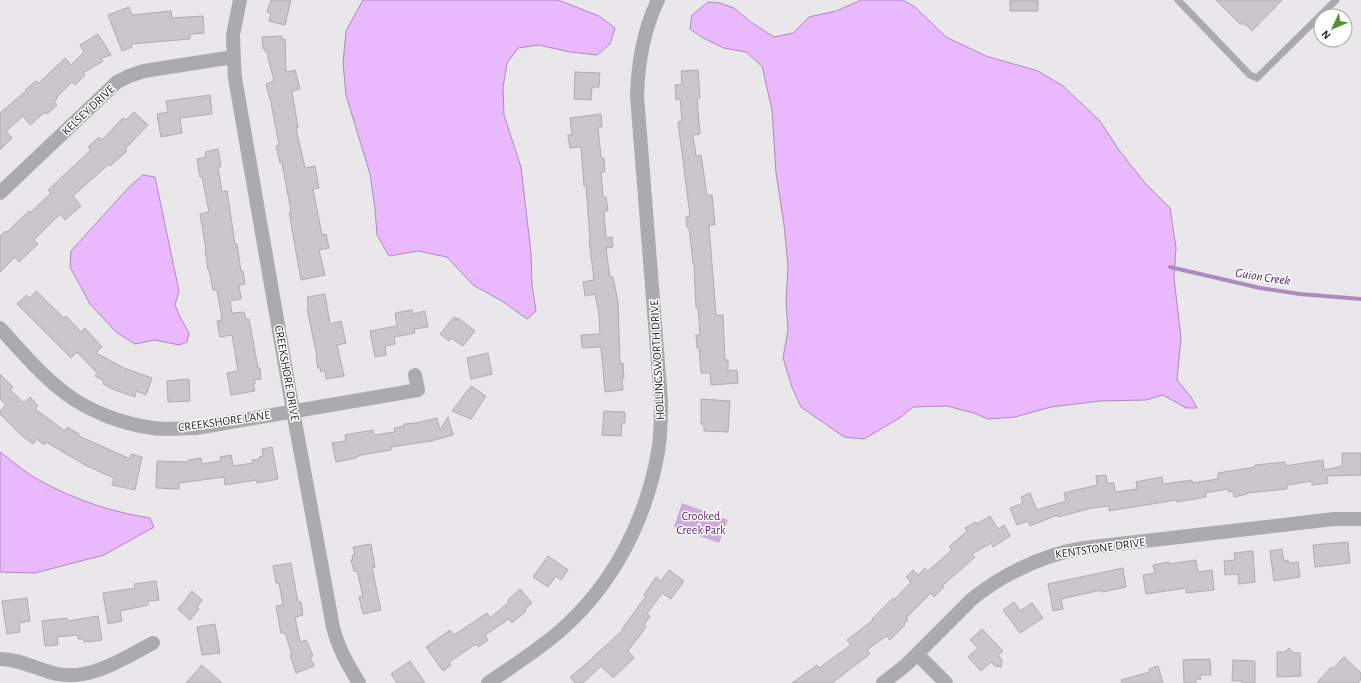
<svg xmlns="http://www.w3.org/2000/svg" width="1361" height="683" font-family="'Alegreya Sans',sans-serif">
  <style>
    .green { fill: #cea9dc }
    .water { fill: #eab8fd; stroke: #ad8abb }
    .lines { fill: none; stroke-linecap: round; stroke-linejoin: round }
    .stream { stroke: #ad8abb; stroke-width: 4 }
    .building { fill: #cac7cb; stroke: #aeacaf }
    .lane { stroke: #abaaac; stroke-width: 7 }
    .street { stroke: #abaaac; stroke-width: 14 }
    .labels { text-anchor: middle; stroke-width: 3; stroke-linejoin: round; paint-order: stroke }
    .street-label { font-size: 12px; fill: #201e20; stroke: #fff }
    .park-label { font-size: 12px; fill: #581c6c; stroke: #fff }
    .water-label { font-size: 13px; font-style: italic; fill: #5c2170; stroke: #fff }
  </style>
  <rect width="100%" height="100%" fill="#eae7eb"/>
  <path class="green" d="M682 503 728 520 719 543 674 527Z"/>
  <path class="water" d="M363 0H558L599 16 615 28 610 44 597 55 570 52 539 45 518 48 507 63 503 88 504 115 521 167 531 253 532 285 536 311 527 319 502 301 473 285 447 257 418 251 389 256 377 235 375 209 370 174 346 95 343 63 346 31Z
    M861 0H903L915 7 946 37 986 56 1038 71 1063 86 1100 121 1119 150 1145 183 1170 208 1176 248 1174 278 1181 338 1177 380 1191 397 1197 408H1186L1163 395 1146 400 1100 401 1051 407 1015 417 988 419 974 413 947 406 913 407 901 417 864 439 844 437 801 407 792 387 783 358 788 330 786 301 788 266 784 225 776 173 772 110 762 66 746 52 724 48 705 39 690 29 692 15 708 2 720 3 734 8 752 23 774 37 793 33 809 17 836 11Z
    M143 175 155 177 179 291 175 305 180 317 189 333 187 342 179 345 155 340 135 344 116 332 90 304 70 267 71 251 130 186Z
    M0 452C11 460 21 469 32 476 70 498 107 511 150 518L154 527 104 555 35 573 0 572Z"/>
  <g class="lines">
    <path class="stream" d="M1170 267 1260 288 1300 294 1361 299"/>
  </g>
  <path class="building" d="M271 0H291L285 25 269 21 271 13 267 12Z
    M1010 0H1038V11H1010Z
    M1216 0H1282L1252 31 1245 24H1240Z
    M129 7 132 15 171 11 172 18 203 16 204 33 190 34V39L131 44 132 47 122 51 108 15Z
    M98 34 111 55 101 58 103 61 83 73 85 75 75 85 72 82 56 98 57 99 54 102 57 105 47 114 45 112 30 125 23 116 6 131 12 138 0 150V113L26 91 25 90 36 81 39 83 65 58 71 65 84 52 80 45Z
    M282 36 281 40 285 39 286 72 295 70 300 89 292 91 298 128H296L305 168 315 166 319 188 313 189 322 235 326 234 329 248 319 250 325 275 301 280 289 212 291 211 282 163H280L276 146 279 145 270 97H269L266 84 274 81 268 58V52H265V49H263L262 37Z
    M698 70 700 98H697L700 134 693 135 696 156 701 155 707 195H712L715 225H709L716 315H723L725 360H728V371L737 370 738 383 711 385 710 373H701L699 348H697L696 335H700L698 307 696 308 694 264H693L689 227H687L686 217 690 216 678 122 682 121 680 99 676 100 675 85 682 84 681 71Z
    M575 72 600 73 599 87H592L591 100 574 99Z
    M210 95 212 114 180 118 182 133 161 137 157 114 168 112 166 101Z
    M134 112 148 125 125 149 127 151 110 166 109 164 73 196 81 206 65 220 60 214 34 240 38 244 19 262 15 257 0 272V236L6 231 7 232 29 211 30 213 51 193 48 190 91 150 88 147 99 137 102 140 123 118 126 120Z
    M601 114 602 127H598L601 158H604L605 172H601L603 197H606L608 211H604L606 238 612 237 613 247 606 248 610 277H613L618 302 620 363H623L624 378H622L623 390 605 392 601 347 582 348 581 335 600 334 599 314 595 294 585 296 583 282 594 280 589 240H590L586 186H584L581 147 570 148 568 135H572L570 118Z
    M218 149 221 166 218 167 222 192 227 191 235 244H237L241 271H243L245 284 239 285 241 299 230 301 232 313 244 312 246 319H249L258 368H260L261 379 254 380 255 384H253L255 391 231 395 227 373 238 371 232 335 220 337 217 321 222 320 221 313 217 290H213L209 270H208L205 249H206L200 214 209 212 202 177H200L197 159 206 157 205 152Z
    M36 291 64 318 66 316 81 332 85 328 102 347 96 353 124 368 152 378 146 395 136 391 135 397 115 390 103 384 104 381 95 376 97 373 77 352 71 358 17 304 27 295 30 298Z
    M325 294 330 324 341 321 346 343 337 345 344 376 326 379 325 371 321 372 320 368H318L316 357 317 356 307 309 308 308V304L307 297Z
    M412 310 413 314 425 311 428 327 414 329 415 333 394 337 395 344 385 346 386 355 375 357 370 331 397 326 395 313Z
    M454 317 457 319 458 318 475 331 463 346 451 338 449 341 440 334Z
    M488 353 492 374 471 379 467 358Z
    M0 374 13 387 10 390 24 403 30 397 38 406 35 409 65 431 67 427 79 434V436L130 459 131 454 142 457 135 490 112 485 114 478 85 465 46 442 44 445 37 439 33 444 22 436 0 414V411L6 405 0 399Z
    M189 379 190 401 168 402 167 381Z
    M471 386 486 396 471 419 452 411Z
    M701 399 730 401 728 432 704 431V424H701Z
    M604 411 625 412V423H622L621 436 602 435Z
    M448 417 453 435 431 441 391 447V450L361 455 356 457V458L336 462 332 443 346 441 345 435 373 430 374 435 395 432 394 428 404 426V424L416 423 437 418 440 430Z
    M272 447 278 479 257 483 256 480 225 485 224 477 179 483V489L156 488 157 461 188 462V460L201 458 202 464 221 461 220 457 231 455 233 466 253 463 252 460 260 459 259 457 263 456 262 449Z
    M1342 453H1361V475L1327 476 1328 483 1312 485V481L1287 485V489L1247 493V494L1234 497 1233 491 1229 492 1228 489 1205 493 1206 497 1177 502 1176 500 1109 511V506L1092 508 1058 517 1057 515 1030 526 1028 521 1017 525 1010 508 1023 503 1021 497 1030 493 1037 510 1066 501 1064 493 1097 485 1096 476 1106 475 1107 483H1114L1115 492 1137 489 1136 482 1162 477 1163 484 1192 480V483L1218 479V473L1255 467V465L1285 462V466L1323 460 1324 470 1342 466Z
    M990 516 998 529 1004 525 1010 536 993 547 991 543 972 554 975 557 942 586 944 587 934 597 931 593 906 618 908 620 904 624 905 625 890 640 886 636 867 650 870 654 832 683H792L817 665 819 668 851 645 847 640 873 620 872 619 893 598 895 599 911 582 906 577 913 570 918 575 925 568 928 571 952 550 949 547 967 531 965 528 976 522 977 524Z
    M1348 542 1350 563 1315 567 1313 545Z
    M371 544 375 567 372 568 381 610 363 614 359 597 363 596 357 571H354L351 560H353L352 555H355L353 547Z
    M1282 549 1284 561 1288 560 1289 563 1298 562 1300 577 1274 581 1270 551Z
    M1253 551 1255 582 1239 584 1238 574 1225 575 1224 561 1235 560 1234 553Z
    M548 556 568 570 561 580 556 576 548 587 533 577Z
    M1196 560 1198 572 1212 570 1214 590 1186 593V588L1146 594 1143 575 1155 573 1153 565 1169 562V564Z
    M291 563 298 602H301L303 615 295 617 300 642 306 640 313 656 310 657 314 666 296 673 290 655 292 654 285 633H281L276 606 283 605 279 583H276L273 566Z
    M1123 568 1126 587 1102 592 1101 590 1061 599 1063 609 1053 611 1048 584Z
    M669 570 684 581 671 599 662 593 647 614 650 616 644 625 646 627 628 651 634 658 613 678 601 666 583 683H575L570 677 593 658H592L623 630 622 629 646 596 644 595 656 577 661 581Z
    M156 581 159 600 148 601V605L120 611 122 621 108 624 103 593 135 588 134 584Z
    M520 589 532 603 525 609 526 611 512 623 509 619 485 635 488 640 478 647 476 644 449 662 451 665 443 671 426 647 450 630 454 635 487 613 490 618 509 602 508 600Z
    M192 591 202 600 197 607 199 609 190 620 178 609Z
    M27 598 30 621 19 623 20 632 7 634 2 601Z
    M1014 602 1020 611 1032 603 1043 618 1020 633 1003 610Z
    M98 616 102 640 89 642V641L84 642 83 639H78V635L57 637 58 645 45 646 42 621 67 618 68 621Z
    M215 624 220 653 202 655 197 627Z
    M982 629 1003 651 998 655 1002 660 1001 667 995 666 991 662 981 671 968 657 978 648 970 640Z
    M1289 648 1294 653H1300L1301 676 1277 677V652H1285Z
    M1344 657 1361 673V679L1358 683H1317L1331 667 1333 669Z
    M1210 659 1211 675H1200L1201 679H1196V683H1184L1183 660Z
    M1233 660 1255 661V683H1242V681H1232Z
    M410 661 425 683H397L391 674Z
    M202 665 222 683H186Z
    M1158 666 1163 683H1122L1121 680 1150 672 1149 669Z"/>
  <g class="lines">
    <path class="lane" d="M1178 0 1250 75 1257 78 1336 0"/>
    <path class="street" d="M240 0 233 35 234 62 235 78 293 411 333 627C338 648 348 665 359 683
      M0 193 117 82 129 76 144 71 233 57
      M0 328C21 351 41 375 65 393 90 412 123 424 153 428 167 430 182 428 196 428L418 390 415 375
      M917 654 946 683
      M0 659C20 659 38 670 57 674 91 681 124 658 153 643
      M488 683C513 666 538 650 560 631 613 585 646 520 658 452 661 435 661 418 661 401L637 96C638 62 643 31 658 0
      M883 683 906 665 972 599C1006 572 1042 555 1084 548L1334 519H1361"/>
  </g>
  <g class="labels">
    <g class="street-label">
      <text transform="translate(88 110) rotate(-43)" y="4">KELSEY DRIVE</text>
      <text transform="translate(657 360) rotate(-93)" y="4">HOLLINGSWORTH DRIVE</text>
      <text transform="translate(287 373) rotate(80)" y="4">CREEKSHORE DRIVE</text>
      <text transform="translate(224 421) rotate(-8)" y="4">CREEKSHORE LANE</text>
      <text transform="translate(1100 548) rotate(-8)" y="4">KENTSTONE DRIVE</text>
    </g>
    <g class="park-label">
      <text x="701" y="520">Crooked<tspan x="701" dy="14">Creek Park</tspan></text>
    </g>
    <g class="water-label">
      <text transform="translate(1263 276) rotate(9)" y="5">Guion Creek</text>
    </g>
  </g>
  <g transform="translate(1333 28) rotate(226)"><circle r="19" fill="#ffffff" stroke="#a6a5a6"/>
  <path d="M0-3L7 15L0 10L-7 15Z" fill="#539132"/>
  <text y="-6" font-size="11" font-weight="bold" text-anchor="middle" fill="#201e20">N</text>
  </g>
</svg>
